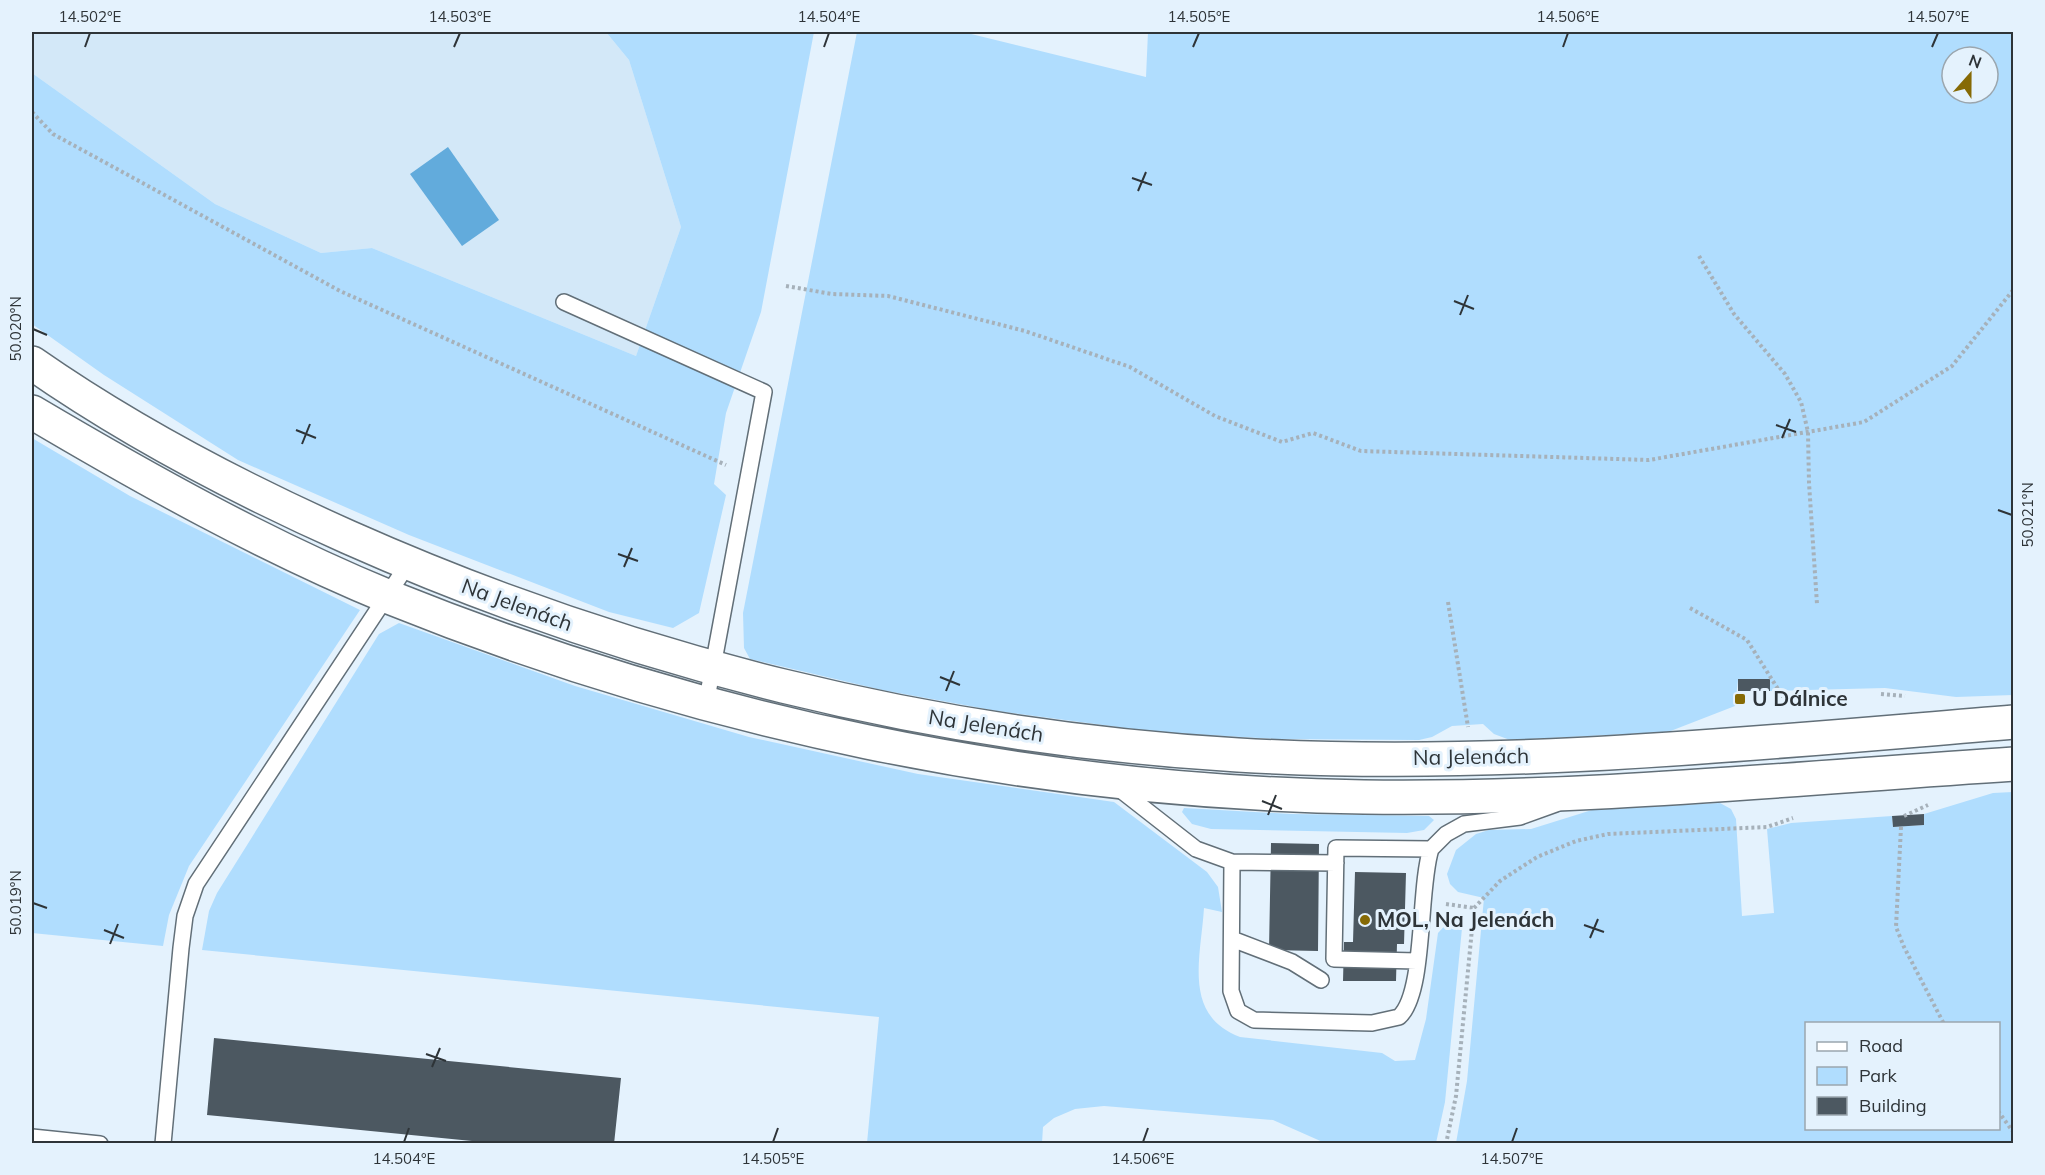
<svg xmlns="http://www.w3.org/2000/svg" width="2045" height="1175" font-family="Mulish,sans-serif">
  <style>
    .built { fill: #d3e8f8 }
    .green { fill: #b0ddfe; fill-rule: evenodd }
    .water { fill: #62abdc }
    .building { fill: #4c5861 }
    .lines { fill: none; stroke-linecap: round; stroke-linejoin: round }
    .service-casing { stroke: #626f78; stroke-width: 18 }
    .secondary-casing { stroke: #626f78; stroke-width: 36 }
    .path { stroke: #a6b1ba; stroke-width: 4; stroke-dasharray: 3 3; stroke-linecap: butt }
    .service { stroke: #fff; stroke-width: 15 }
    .secondary { stroke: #fff; stroke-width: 33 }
    .ticks { fill: none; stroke: #2e3438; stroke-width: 2 }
    .poi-dot { fill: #866a05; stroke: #e4f2fd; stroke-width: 2 }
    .labels { text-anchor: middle; stroke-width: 6; stroke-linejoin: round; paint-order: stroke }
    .street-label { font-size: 21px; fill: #2e3438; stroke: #e4f2fd }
    .poi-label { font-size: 21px; font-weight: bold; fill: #2e3438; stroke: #e4f2fd; text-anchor: start }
    .neatline { fill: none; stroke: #2e3438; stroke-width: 2 }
    .ticks-label { font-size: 15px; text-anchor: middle; fill: #2e3438 }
  </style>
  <rect width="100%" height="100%" fill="#e4f2fd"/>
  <path class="built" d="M32 32H606L629 60 681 227 636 356 372 248 321 253 215 204 32 73Z"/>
  <path class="green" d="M606 32H814L761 312 726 413 714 484 726 495 699 613 673 628 609 612 409 535 238 460 104 375 32 324V73L215 204 321 253 372 248 636 356 681 227 629 60Z
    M857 32H963L1146 77 1148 32H2013V695L1956 697 1885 688 1770 691V680H1738L1735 706 1668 732 1510 740 1494 734 1483 724 1452 726 1432 737 1419 740 1276 739 1156 732 997 711 882 690 750 659 744 648 743 613ZM1952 57H1988V93H1952Z
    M32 438 130 496 360 610 189 866 169 915 163 946 32 933Z
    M399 623 575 686 749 737 918 774 1114 802 1207 872 1218 887 1222 912 1204 908C1201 957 1182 1015 1240 1037L1382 1053 1395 1061 1415 1060 1426 1019 1438 933 1450 920 1463 918 1445 1102 1436 1143H1325L1273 1120 1104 1106 1075 1109 1054 1118 1043 1127 1042 1143H867L879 1017 202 950 209 911 217 893 379 634Z
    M2013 792V1143H1456L1467 1081 1484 898 1458 892 1450 884 1447 874 1456 850 1476 834 1489 830 1531 829 1592 810 1720 803 1731 809 1736 819 1742 916 1774 913 1767 829 1791 823 1892 816 1893 827 1924 825V814L1993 793ZM1806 1024H1998V1128H1806Z
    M1184 808 1291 814 1429 816 1434 820 1424 830 1407 833 1211 829 1192 824 1182 812Z"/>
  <path class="water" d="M448 147 499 220 462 246 410 174Z"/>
  <path class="building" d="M1738 679H1770V691H1738Z
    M1924 814V825L1893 827 1892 816Z
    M1271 843 1319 844 1318 951 1269 950Z
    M1355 872 1406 873 1404 944H1397L1396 981H1343L1344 942H1353Z
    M214 1038 621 1078 614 1144H472V1141L207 1115Z"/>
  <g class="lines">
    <g class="service-casing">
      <path id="service" d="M564 302 764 392 706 704
        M1118 788 1196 849 1232 862 1336 863
        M1232 862 1231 991 1238 1011 1254 1020 1372 1023 1399 1017C1426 993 1418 888 1431 849
        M1232 939 1292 962 1321 980
        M1417 961 1334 959 1336 848 1431 849 1446 834 1464 824 1520 817 1556 804
        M32 1137 100 1144
        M163 1144 181 948 185 916 196 884 408 564"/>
    </g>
    <g class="secondary-casing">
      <path id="secondary" d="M32 363C131 432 238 488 348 537 629 662 932 737 1238 755 1497 770 1756 743 2014 722
        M32 412C147 480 265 546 389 597 699 722 1030 792 1364 797 1580 800 1798 778 2014 764"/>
    </g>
    <path class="path" d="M32 112 53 134 340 291 726 465
      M1699 256 1734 314 1785 374 1801 402 1808 432 1809 483 1817 604
      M786 286 832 294 888 296 1025 331 1130 367 1215 416 1282 442 1313 433 1361 451 1649 460 1864 422 1952 366 2014 289
      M1448 602 1468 727
      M1690 608 1747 640 1783 697
      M1881 694 1905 696
      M1904 816 1928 805
      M1901 827 1896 927 1904 947 1944 1024
      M1446 904 1474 908 1456 1096 1446 1144
      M1474 908 1500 881 1537 857 1576 841 1608 834 1767 827 1793 818
      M1998 1111 2014 1133"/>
    <use href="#service" class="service"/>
    <use href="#secondary" class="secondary"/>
  </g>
  <path class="ticks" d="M85 47 90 33M454 47 460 33M824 47 829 33M1193 47 1199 33M1563 47 1568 33M1932 47 1938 33M1132 178 1152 185M1138 191 1146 172M1454 301 1474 309M1460 315 1468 295M33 329 47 335M1776 425 1796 432M296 430 316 438M1782 438 1790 419M302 444 310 424M1998 510 2012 515M618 554 638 561M624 567 632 548M940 677 960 685M946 691 954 671M1262 801 1282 809M1268 815 1276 795M33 903 47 908M1584 925 1604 932M104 930 124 938M1590 938 1598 919M110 944 118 924M426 1054 446 1061M432 1067 440 1048M404 1142 409 1128M773 1142 778 1128M1143 1142 1148 1128M1512 1142 1517 1128"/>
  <g class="poi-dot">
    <rect x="1734" y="693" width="12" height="12" rx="3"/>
    <circle cx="1365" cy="920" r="6"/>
  </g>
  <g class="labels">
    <g class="street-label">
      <text transform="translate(517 605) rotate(20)" y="7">Na Jelenách</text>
      <text transform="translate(986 726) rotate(9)" y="7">Na Jelenách</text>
      <text transform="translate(1471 757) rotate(-1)" y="7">Na Jelenách</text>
    </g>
    <g class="poi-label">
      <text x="1752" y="706">U Dálnice</text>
      <text x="1377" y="927">MOL, Na Jelenách</text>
    </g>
  </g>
  <rect width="2045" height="1175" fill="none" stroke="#e4f2fd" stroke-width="66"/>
  <rect x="1805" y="1022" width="195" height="108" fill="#e4f2fd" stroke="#9ba6ae" stroke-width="1.5"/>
  <rect x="1817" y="1042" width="30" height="9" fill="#ffffff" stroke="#9ba6ae" stroke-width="1.5"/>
  <text x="1859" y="1052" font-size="18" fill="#2e3438">Road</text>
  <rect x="1817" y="1067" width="30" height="18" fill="#b0ddfe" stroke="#9ba6ae" stroke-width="1.5"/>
  <text x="1859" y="1082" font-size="18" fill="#2e3438">Park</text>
  <rect x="1817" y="1097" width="30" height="18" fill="#4c5861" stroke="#9ba6ae" stroke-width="1.5"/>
  <text x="1859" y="1112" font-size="18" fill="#2e3438">Building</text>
  <g transform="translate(1970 75) rotate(21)"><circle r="28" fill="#e4f2fd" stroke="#9ba6ae" stroke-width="1.5"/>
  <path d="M0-4.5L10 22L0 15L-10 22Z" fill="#866a05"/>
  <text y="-9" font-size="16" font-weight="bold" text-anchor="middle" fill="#2e3438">N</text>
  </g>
  <rect x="33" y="33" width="1979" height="1109" class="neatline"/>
  <g class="ticks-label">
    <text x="90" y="22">14.502°E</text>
    <text x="460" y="22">14.503°E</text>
    <text x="829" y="22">14.504°E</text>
    <text x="1199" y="22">14.505°E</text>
    <text x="1568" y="22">14.506°E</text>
    <text x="1938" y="22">14.507°E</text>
    <text transform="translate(16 329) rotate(-90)" y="5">50.020°N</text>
    <text transform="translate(2028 515) rotate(-90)" y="5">50.021°N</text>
    <text transform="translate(16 903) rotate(-90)" y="5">50.019°N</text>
    <text x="404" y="1164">14.504°E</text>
    <text x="773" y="1164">14.505°E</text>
    <text x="1143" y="1164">14.506°E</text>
    <text x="1512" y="1164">14.507°E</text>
  </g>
</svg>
